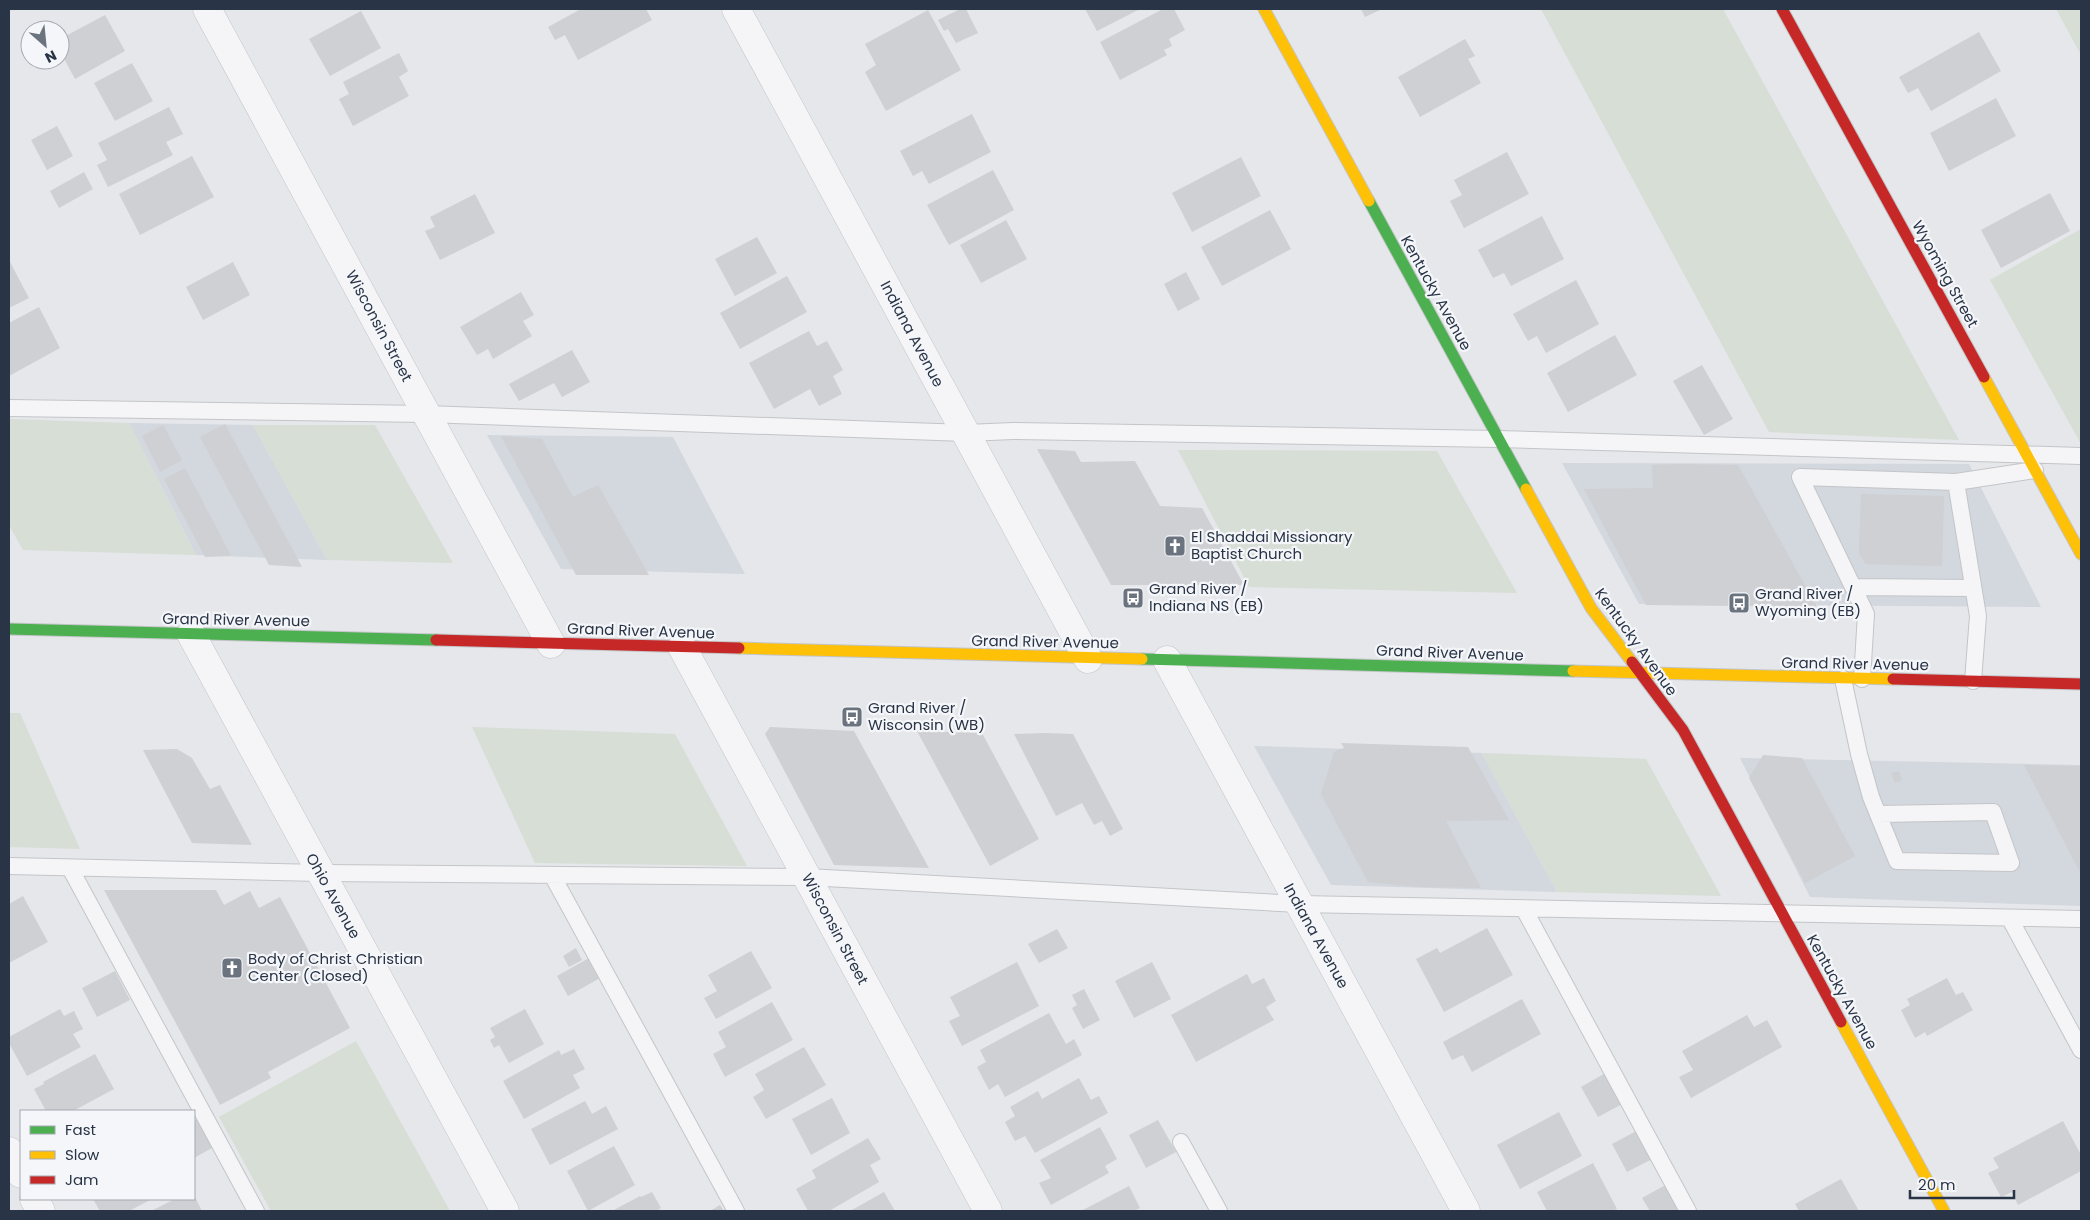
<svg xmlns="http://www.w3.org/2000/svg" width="2090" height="1220" font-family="Poppins,sans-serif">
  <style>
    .built { fill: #d3d7de }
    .green { fill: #d6ded5 }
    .building { fill: #ced0d3 }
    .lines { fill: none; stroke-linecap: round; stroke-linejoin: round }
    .lane-casing { stroke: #c3c5c8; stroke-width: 18 }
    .street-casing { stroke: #c3c5c8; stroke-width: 29 }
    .fast-casing { stroke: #c3c5c8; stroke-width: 13 }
    .slow-casing { stroke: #c3c5c8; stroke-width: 13 }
    .jam-casing { stroke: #c3c5c8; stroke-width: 13 }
    .lane { stroke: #f5f5f7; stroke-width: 16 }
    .street { stroke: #f5f5f7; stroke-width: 28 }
    .fast { stroke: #4caf50; stroke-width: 11 }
    .slow { stroke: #ffc107; stroke-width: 11 }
    .jam { stroke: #c62828; stroke-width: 11 }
    .labels { text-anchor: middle; stroke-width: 4.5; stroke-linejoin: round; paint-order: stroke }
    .street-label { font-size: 15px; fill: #293446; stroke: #f4f6f9 }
    .poi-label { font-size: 15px; fill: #293446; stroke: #f4f6f9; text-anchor: start }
  </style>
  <rect width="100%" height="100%" fill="#e5e7ea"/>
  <path class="built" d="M129 423 253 425 327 560 196 555Z
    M487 435 673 437 745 574 561 569Z
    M1562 463 1969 464 2041 607 1639 604Z
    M1254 746 1482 753 1557 892 1331 885Z
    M1740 758 2081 765V906L1810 897Z"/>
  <path class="green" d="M1541 9H1723L1959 440 1769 432Z
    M2056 9H2081V55Z
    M2081 229V444L1990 280Z
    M9 419 129 423 196 555 23 550 9 525Z
    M253 425H375L453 563 327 560Z
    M1178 450 1437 451 1517 593 1249 587Z
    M9 713H20L80 849 9 847Z
    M472 727 675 734 747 866 535 863Z
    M1482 753 1646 759 1721 896 1557 892Z
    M356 1041 450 1211H271L219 1117Z"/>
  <path class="building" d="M581 9H646L652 20 578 60 565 35 555 40 548 27Z
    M960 9H966L978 33 956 43 948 29 944 31 938 20Z
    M1085 9H1140L1097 31Z
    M1163 9H1174L1185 30 1169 39 1172 46 1164 50 1167 55 1120 80 1100 42Z
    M1361 9H1382L1365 17Z
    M928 10 961 70 886 111 865 72 876 65 865 44Z
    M361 11 381 48 330 76 309 39Z
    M105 15 125 51 75 79 60 51V39Z
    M1979 32 2001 71 1931 111 1918 88 1908 93 1899 77Z
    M1465 39 1475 56 1468 59 1481 83 1420 117 1398 77Z
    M399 53 408 71 399 77 409 96 353 126 339 99 349 94 343 82Z
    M132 63 153 101 115 121 94 83Z
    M1996 98 2016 136 1949 171 1930 133Z
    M169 107 183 134 166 142 173 155 108 187 97 165 107 160 98 143Z
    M972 114 991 152 929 184 922 171 913 176 900 151Z
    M57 126 73 156 47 170 31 140Z
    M1507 152 1529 194 1464 228 1450 201 1462 195 1454 180Z
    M192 156 214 197 140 235 119 194Z
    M1241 157 1261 196 1192 232 1172 193Z
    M993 170 1014 210 949 245 927 205Z
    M84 172 93 189 59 208 50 191Z
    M2050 193 2070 231 2001 268 1981 230Z
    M475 194 495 233 440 260 425 231 435 227 430 217Z
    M1270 210 1291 249 1222 286 1201 247Z
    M1542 216 1564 259 1511 286 1504 273 1493 278 1478 250Z
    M1006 220 1027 259 981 283 960 245Z
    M757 237 777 273 735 296 715 259Z
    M9 260 29 298 9 308Z
    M233 262 250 295 203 320 186 287Z
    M1186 272 1200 299 1178 311 1164 284Z
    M787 276 807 312 740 349 720 313Z
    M1576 280 1599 324 1546 353 1537 336 1528 341 1513 314Z
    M521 292 534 315 523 321 532 336 493 359 488 349 477 355 460 327Z
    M39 307 60 348 9 376V323Z
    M809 331 817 346 827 341 843 370 833 376 842 394 819 406 810 389 774 409 749 363Z
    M1615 335 1637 375 1568 412 1547 373Z
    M572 350 590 382 562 397 554 383 519 401 509 384Z
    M1702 365 1733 419 1704 435 1673 381Z
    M225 424 257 483 302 567 269 565 200 437Z
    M163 425 182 460 160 472 142 436Z
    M501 436 542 439 573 497 598 485 649 575H576Z
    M1037 449 1075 451 1081 462 1135 461 1160 506 1202 508 1244 585H1111Z
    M1677 464 1738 465 1817 607 1646 605 1584 489 1653 488 1652 465Z
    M185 468 214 523 231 556 205 557 164 479Z
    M1861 494 1944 496 1942 566 1866 564 1859 554Z
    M770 727 854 731 929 868 834 865 765 734Z
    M917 731 982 733 1039 839 990 866Z
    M1045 733 1073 734 1123 829 1110 836 1102 821 1094 825 1082 803 1056 816 1014 734Z
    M1341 743 1468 747 1509 820 1446 821 1481 888 1417 887 1368 882 1321 794 1334 752 1344 748Z
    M177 749 192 758 210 789 220 785 252 845 192 843 143 750Z
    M1763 755 1802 758 1855 856 1805 883 1749 778Z
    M2024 765 2081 766V874Z
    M1899 771 1902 780 1895 783 1891 773Z
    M104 890H216L224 905 250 891 259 908 280 897 350 1028 268 1072 271 1078 220 1105Z
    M23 896 48 942 9 963V904Z
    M1487 928 1513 975 1444 1012 1416 959 1437 948 1440 953Z
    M1057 929 1068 948 1039 963 1028 944Z
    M576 948 582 960 569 967 563 956Z
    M751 951 772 988 716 1019 704 998 717 991 708 975Z
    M589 958 600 978 568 996 557 976Z
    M1017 962 1039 1006 962 1046 949 1021 960 1016 950 997Z
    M1152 962 1171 999 1134 1018 1115 981Z
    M115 971 130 1000 97 1017 82 988Z
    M1247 974 1252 984 1264 978 1276 1001 1266 1007 1274 1020 1196 1062 1171 1015Z
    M1947 978 1956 995 1963 992 1973 1010 1927 1036 1925 1032 1915 1038 1901 1010 1910 1005 1907 999Z
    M1084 989 1100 1020 1083 1029 1072 1008 1077 1005 1072 995Z
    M1522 999 1541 1034 1472 1072 1463 1055 1452 1060 1443 1042Z
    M772 1002 793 1040 725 1077 713 1054 726 1047 718 1032Z
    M60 1009 64 1016 74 1011 83 1029 73 1034 81 1047 27 1076 9 1043V1037Z
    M525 1009 544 1044 509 1063 499 1045 494 1048 490 1040 495 1037 490 1028Z
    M1049 1013 1066 1044 1074 1039 1082 1055 1005 1097 998 1084 989 1090 977 1067 986 1062 980 1050Z
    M1747 1015 1754 1027 1767 1020 1782 1047 1691 1098 1679 1077 1693 1070 1682 1051Z
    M804 1047 826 1085 766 1119 753 1097 764 1090 755 1074Z
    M574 1049 585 1069 573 1075 580 1088 524 1119 503 1081 559 1050 561 1055Z
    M95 1054 114 1089 73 1111H46L34 1089 44 1084 43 1082Z
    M1609 1071 1626 1102 1598 1117 1581 1087Z
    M1079 1078 1091 1100 1099 1096 1108 1113 1035 1153 1025 1136 1015 1141 1005 1122 1015 1116 1010 1107 1038 1091 1042 1099Z
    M832 1098 850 1133 811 1155 792 1119Z
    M585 1101 592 1114 606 1106 618 1129 550 1165 531 1129Z
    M1559 1112 1582 1156 1520 1189 1497 1145Z
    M197 1119 212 1148 194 1158V1121Z
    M1158 1120 1176 1152 1146 1168 1129 1135Z
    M2063 1121 2081 1155V1171L2018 1205 2012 1192 2001 1197 1988 1173 1999 1168 1993 1158Z
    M1100 1127 1117 1159 1105 1166 1109 1173 1051 1205 1039 1183 1051 1178 1040 1160Z
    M1640 1129 1656 1157 1627 1172 1612 1144Z
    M868 1138 881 1159 870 1165 879 1182 829 1211H808L796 1189 816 1178 812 1170Z
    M614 1146 635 1185 588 1211 567 1171Z
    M1593 1163 1617 1209 1612 1211H1547L1537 1192Z
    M1841 1179 1859 1211H1799L1795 1204Z
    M1669 1183 1682 1211H1650L1642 1198Z
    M1129 1186 1140 1208 1134 1211H1081Z
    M652 1192 661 1208 656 1211H612L640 1196 641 1197Z
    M884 1192 895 1211H850Z
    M194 1195 202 1211H151L175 1199H194Z
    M93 1199H152L129 1211H100Z
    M720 1205 724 1211H710Z"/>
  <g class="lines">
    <g class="lane-casing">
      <path id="lane" d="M9 408 426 414 966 433 1013 431 1498 439 2081 456
        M1956 482 1978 616 1973 681
        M1853 587 1973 588
        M1843 679 1859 754 1871 797 1897 861 2011 863 1993 812 1878 814
        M1862 679 1866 614 1800 477 1956 482 2035 470
        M9 866 321 873 807 877 1299 904 2081 919
        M70 868 256 1211
        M552 875 736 1211
        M1524 909 1688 1211
        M2010 919 2081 1050
        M1181 1142 1219 1211"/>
    </g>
    <g class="street-casing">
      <path id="street" d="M207 9 551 644
        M736 9 1088 659
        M191 634 505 1211
        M682 647 988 1211
        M1167 660 1466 1211
        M9 1151 21 1174
        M34 1199 41 1211"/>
    </g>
    <g class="fast-casing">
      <path id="fast" d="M1369 201 1526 489
        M9 629 436 640
        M1142 659 1573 671"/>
    </g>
    <g class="slow-casing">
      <path id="slow" d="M1264 9 1369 201
        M1984 377 2081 554
        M1526 489 1591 608 1632 662
        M739 648 1142 659
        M1573 671 1893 679
        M1841 1022 1944 1211"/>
    </g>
    <g class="jam-casing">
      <path id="jam" d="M1782 9 1984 377
        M436 640 739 648
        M1632 662 1683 730 1841 1022
        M1893 679 2081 684"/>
    </g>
    <use href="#lane" class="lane"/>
    <use href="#street" class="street"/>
    <use href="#fast" class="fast"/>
    <use href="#slow" class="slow"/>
    <use href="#jam" class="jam"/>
  </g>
  <defs>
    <g id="church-square" transform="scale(1.125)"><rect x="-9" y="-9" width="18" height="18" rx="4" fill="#6b737f" stroke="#f4f6f9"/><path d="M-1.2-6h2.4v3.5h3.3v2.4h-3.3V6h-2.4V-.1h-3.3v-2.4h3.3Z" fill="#fff"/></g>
    <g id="bus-square" transform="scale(1.125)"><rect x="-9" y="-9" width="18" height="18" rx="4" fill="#6b737f" stroke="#f4f6f9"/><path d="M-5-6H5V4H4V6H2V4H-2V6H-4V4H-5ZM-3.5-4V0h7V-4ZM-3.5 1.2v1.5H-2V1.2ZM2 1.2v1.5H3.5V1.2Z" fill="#fff"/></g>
  </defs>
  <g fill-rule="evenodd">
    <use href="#church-square" x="1175" y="546"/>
    <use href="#bus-square" x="1133" y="598"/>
    <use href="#bus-square" x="1739" y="603"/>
    <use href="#bus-square" x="852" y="717"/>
    <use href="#church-square" x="232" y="968"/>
  </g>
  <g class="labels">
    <g class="street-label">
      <text transform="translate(1945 274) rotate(61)" y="5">Wyoming Street</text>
      <text transform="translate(1436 293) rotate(61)" y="5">Kentucky Avenue</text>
      <text transform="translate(379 326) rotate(62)" y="5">Wisconsin Street</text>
      <text transform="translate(912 334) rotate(62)" y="5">Indiana Avenue</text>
      <text transform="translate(236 620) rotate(1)" y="5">Grand River Avenue</text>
      <text transform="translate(641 631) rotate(2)" y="5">Grand River Avenue</text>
      <text transform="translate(1045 642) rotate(1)" y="5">Grand River Avenue</text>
      <text transform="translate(1636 642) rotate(54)" y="5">Kentucky Avenue</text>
      <text transform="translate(1450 653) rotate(2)" y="5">Grand River Avenue</text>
      <text transform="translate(1855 664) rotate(1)" y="5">Grand River Avenue</text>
      <text transform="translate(333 896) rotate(61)" y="5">Ohio Avenue</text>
      <text transform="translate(835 929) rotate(62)" y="5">Wisconsin Street</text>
      <text transform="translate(1316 936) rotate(61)" y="5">Indiana Avenue</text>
      <text transform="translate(1842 992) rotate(61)" y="5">Kentucky Avenue</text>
    </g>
    <g class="poi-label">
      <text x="1191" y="542">El Shaddai Missionary<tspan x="1191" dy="17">Baptist Church</tspan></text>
      <text x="1149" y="594">Grand River /<tspan x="1149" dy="17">Indiana NS (EB)</tspan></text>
      <text x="1755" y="599">Grand River /<tspan x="1755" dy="17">Wyoming (EB)</tspan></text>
      <text x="868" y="713">Grand River /<tspan x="868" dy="17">Wisconsin (WB)</tspan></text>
      <text x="248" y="964">Body of Christ Christian<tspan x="248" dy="17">Center (Closed)</tspan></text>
    </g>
  </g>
  <rect width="2090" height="1220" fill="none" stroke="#293446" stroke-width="20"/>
  <rect x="20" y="1110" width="175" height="90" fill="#f4f6f9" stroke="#a3a8b1"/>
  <rect x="30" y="1126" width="25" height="8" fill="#4caf50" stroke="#a3a8b1"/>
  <text x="65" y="1135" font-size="15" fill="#293446">Fast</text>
  <rect x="30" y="1151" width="25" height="8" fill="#ffc107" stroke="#a3a8b1"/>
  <text x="65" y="1160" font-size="15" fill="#293446">Slow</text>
  <rect x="30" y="1176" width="25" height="8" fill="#c62828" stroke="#a3a8b1"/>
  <text x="65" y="1185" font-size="15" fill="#293446">Jam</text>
  <g transform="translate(45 45) rotate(153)"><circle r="24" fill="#f4f6f9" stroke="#a3a8b1"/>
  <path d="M0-4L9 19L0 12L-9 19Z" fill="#6b737f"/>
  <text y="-8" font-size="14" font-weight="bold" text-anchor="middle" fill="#293446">N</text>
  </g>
  <path d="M1910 1190v8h104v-8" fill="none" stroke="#293446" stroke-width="2.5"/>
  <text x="1918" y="1190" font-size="15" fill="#293446" stroke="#f4f6f9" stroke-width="4" paint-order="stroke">20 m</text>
</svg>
